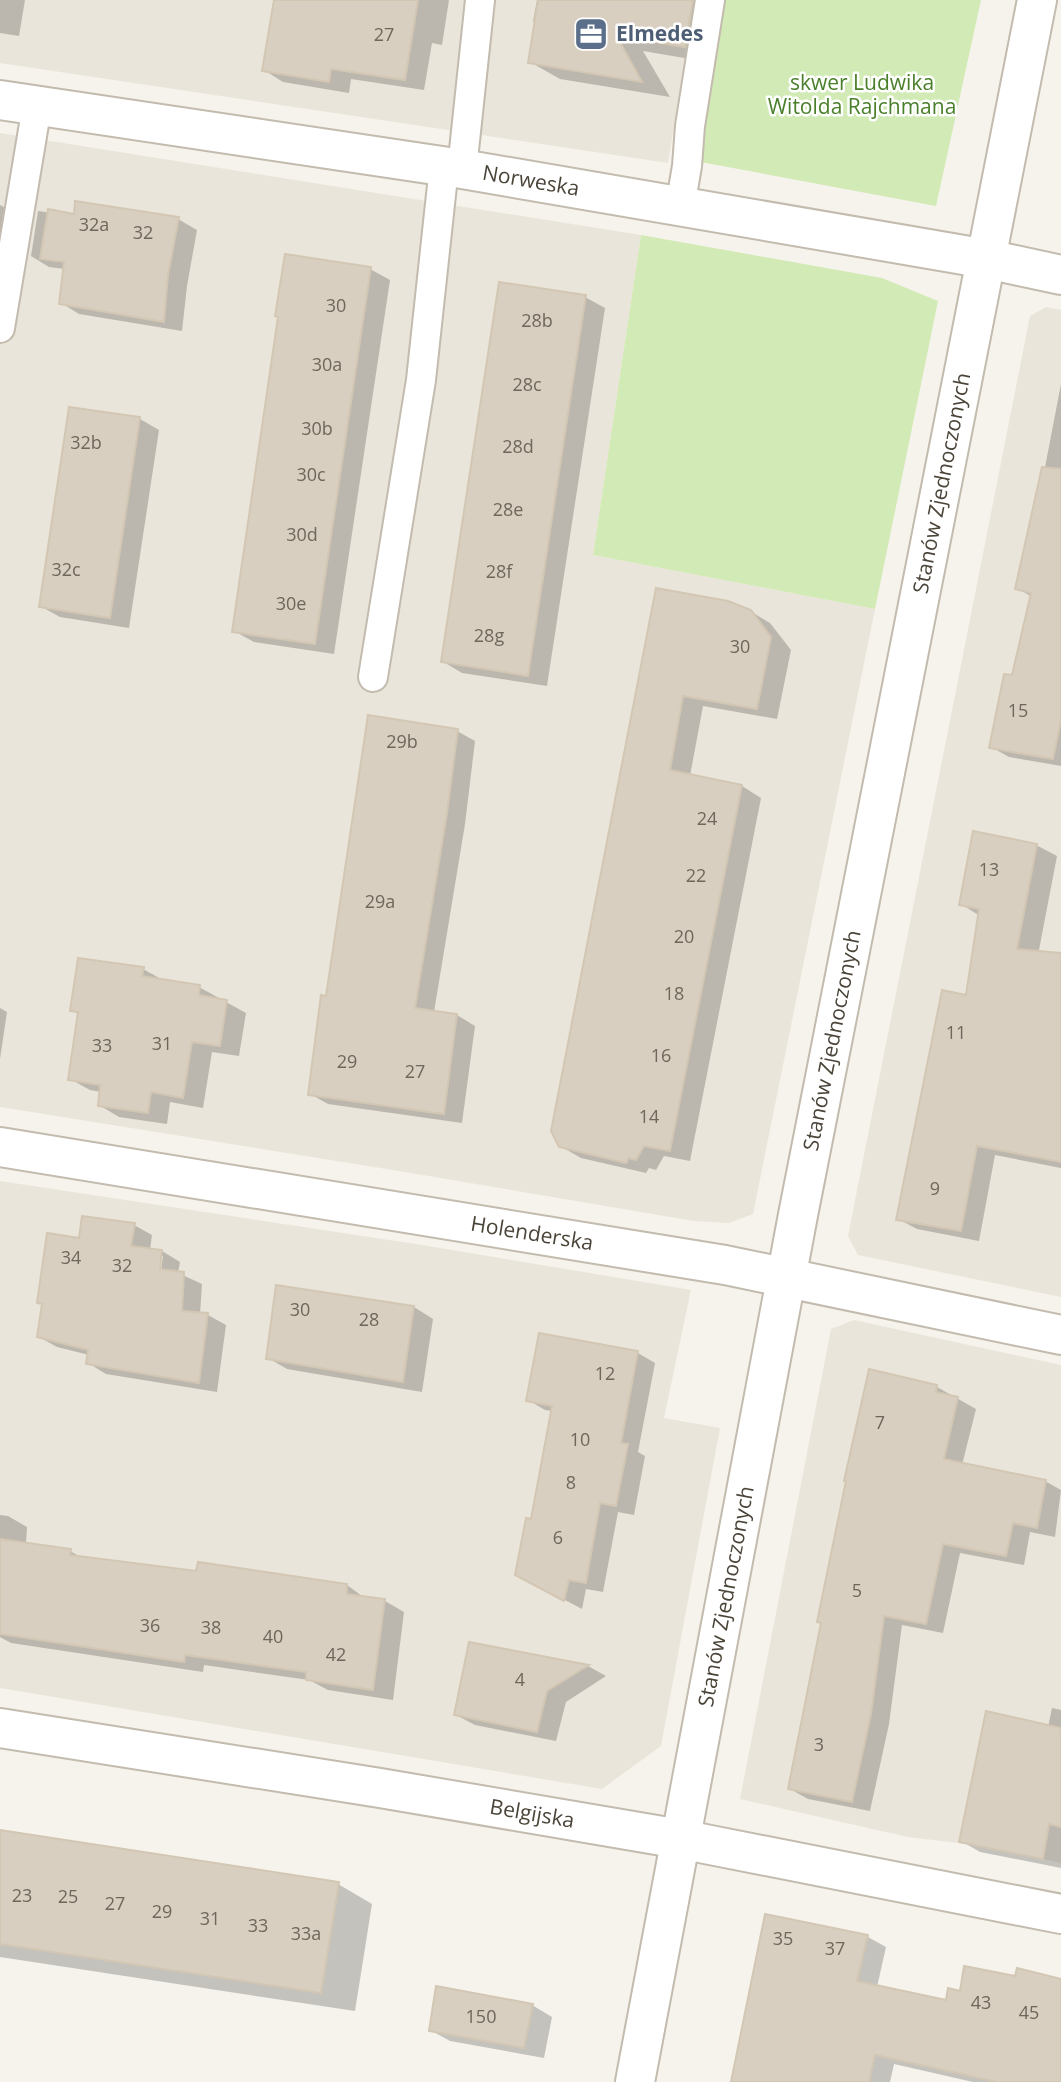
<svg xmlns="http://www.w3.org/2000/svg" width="1061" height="2082" font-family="'Open Sans',sans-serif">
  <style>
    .residential { fill: #eae5da }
    .green { fill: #d2eab5 }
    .shadow { fill: #0003; fill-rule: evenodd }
    .building { fill: #d8cfc1; stroke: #d3c7b4; stroke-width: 2 }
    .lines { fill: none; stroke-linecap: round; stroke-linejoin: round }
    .service-casing { stroke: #c2bbae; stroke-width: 32 }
    .minor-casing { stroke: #c2bbae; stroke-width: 42 }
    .service { stroke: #fff; stroke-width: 28 }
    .minor { stroke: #fff; stroke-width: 38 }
    .labels { text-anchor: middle; stroke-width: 5; stroke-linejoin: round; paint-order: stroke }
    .number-label { font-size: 18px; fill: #6e675b }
    .service-label { font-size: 21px; font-weight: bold; fill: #4e5e75; stroke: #fff; text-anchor: start }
    .park-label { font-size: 21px; fill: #4a7f2a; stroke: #fff }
    .street-label { font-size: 21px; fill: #4b4439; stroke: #fff }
  </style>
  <rect width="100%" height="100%" fill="#f6f3ec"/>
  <path class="residential" d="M0 0H695L668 163 0 63Z
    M0 133 641 235 593 555 875 609 753 1214 729 1223 694 1221 399 1171 0 1107Z
    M1046 307 1061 310V1297L858 1255 848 1236 1030 316Z
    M0 1181 422 1245 691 1290 664 1418 720 1428 661 1746 602 1789 0 1688Z
    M854 1320 1061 1365V1863L991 1847 908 1837 740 1799 831 1329Z"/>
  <path class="green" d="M701 0H981L936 206 674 157Z
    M641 235 882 278 938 301 875 609 593 555Z"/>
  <path class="shadow" d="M0 0H25L19 36 0 33Z
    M322 0H449L442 45 432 43 424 90 351 79 349 93 283 82 264 70Z
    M537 0H724L714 63 643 51 670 97 560 79 530 62 536 23 533 21Z
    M0 205 21 216 0 259Z
    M38 211 75 216 178 219 197 230 187 286 182 331 79 314 61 303 65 269 49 267 31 256Z
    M370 269 390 280 334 654 254 642 234 631Z
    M585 297 605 308 547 686 462 673 442 661Z
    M1061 384V766L1009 757 991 747 1013 677 1032 597 1017 588 1036 514Z
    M70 409 140 419 159 430 129 628 60 617 40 606Z
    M658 590 750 611 770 623 791 650 777 719 703 706 690 776 742 786 761 798 690 1161 664 1156 656 1170 649 1168 646 1173 581 1158 560 1146Z
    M457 731 475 741 465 824 434 1012 457 1015 475 1026 462 1123 328 1104 310 1094 328 998Z
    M975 833 1038 846 1057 856 1029 1002 1061 1009V1168L995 1155 979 1241 917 1229 898 1219 967 997 980 916 961 904Z
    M143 969 163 980 199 987 219 998V1000L226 1002 246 1013 239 1056 212 1052 203 1108 170 1102 167 1124 119 1117 99 1105 101 1092 90 1090 70 1079 80 1015 71 1010Z
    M0 1008 7 1012 0 1059Z
    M134 1225 152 1235 150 1250 162 1251 180 1262 178 1273 202 1284 200 1314 208 1315 226 1325 217 1392 106 1374 88 1363 89 1355 57 1347 39 1337 44 1305 39 1303 80 1240ZM159 1256H163L160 1278Z
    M414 1307 433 1319 422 1392 287 1369 268 1358Z
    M638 1353 655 1363 638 1452 645 1456 634 1515 618 1512 603 1592 586 1589 582 1609 535 1584 532 1521 553 1411 545 1410 528 1400Z
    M937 1387 976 1409 962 1465 1045 1481 1061 1490 1055 1537 1030 1532 1024 1565 960 1553 943 1633 902 1625 889 1724 870 1811 808 1799 790 1789Z
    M0 1515 8 1516 27 1527 26 1544 70 1551 84 1559 197 1573 347 1585 366 1599 385 1601 404 1612 393 1700 328 1690 309 1680 204 1665 203 1672 11 1643 0 1637Z
    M470 1644 588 1666 606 1676 566 1702 556 1741 475 1725 456 1715Z
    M1052 1708 1061 1710V1868L980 1852 961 1841 1048 1727Z
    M0 1831 338 1884 372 1904 355 2011 0 1957Z
    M767 1916 868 1937 886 1947 877 1987 947 2002 962 1993 1016 1978 1061 1980V2082H973L894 2064 890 2082H733Z
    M532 2005 552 2017 544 2058 450 2041 430 2030Z"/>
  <path class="building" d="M274 0H418L405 80 331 69 329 82 262 71Z
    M538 0H693L685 47 616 35 642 82 528 63Z
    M75 201 179 217 168 275 164 322 59 304 64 262 40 259 48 209 74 214Z
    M285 254 371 267 315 644 232 632 278 317 275 316Z
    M499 282 586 295 528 676 441 662Z
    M69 407 140 417 110 618 39 607Z
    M1042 467 1061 469V720L1053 759 989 748 1004 674 1012 675 1031 593 1015 589Z
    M656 588 728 601 751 610 771 637 757 709 683 696 670 770 742 785 670 1151 644 1146 636 1160 629 1158 626 1163 559 1147 551 1131Z
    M368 715 458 729 447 813 415 1008 457 1014 444 1114 308 1095 321 995 326 996Z
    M973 831 1037 844 1017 949 1061 953V1162L977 1146 961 1231 896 1220 942 990 966 995 979 909 959 905Z
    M78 958 144 967 142 976 200 985 199 995 227 1000 220 1046 192 1042 183 1098 151 1092 148 1113 98 1106 100 1085 68 1080 78 1012 70 1011Z
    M82 1216 135 1223 131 1246 162 1250 160 1269 184 1272 182 1311 208 1313 199 1383 86 1364 88 1350 37 1337 42 1304 37 1303 47 1233 79 1238Z
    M276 1285 414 1306 403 1382 266 1359Z
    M539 1333 638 1351 621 1443 628 1444 616 1506 600 1503 586 1583 569 1580 564 1601 515 1575 526 1518 531 1519 552 1406 526 1401Z
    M869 1369 937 1385 936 1392 958 1397 944 1459 1046 1480 1037 1528 1013 1523 1006 1556 943 1544 926 1624 884 1616 871 1714 852 1802 788 1789 821 1623 817 1622 846 1481H844Z
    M0 1539 71 1549 70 1555 196 1571 198 1562 347 1584V1594L385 1599 373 1690 306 1680V1672L185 1655 184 1662 0 1634Z
    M469 1642 589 1665 547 1691 537 1732 454 1715Z
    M986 1711 1061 1728V1827L1049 1824 1043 1859 959 1842Z
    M0 1830 339 1882 321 1993 0 1944Z
    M765 1914 868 1935 857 1981 946 2000 948 1988 960 1991 964 1966 1015 1976 1017 1968 1061 1979V2082H997L875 2055 869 2082H731Z
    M436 1986 533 2004 524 2048 429 2031Z"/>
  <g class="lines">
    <g class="service-casing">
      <path id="service" d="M462 169 480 0
        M680 207 687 166 690 126 710 0
        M0 328 37 106
        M373 677 421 380 444 167"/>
    </g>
    <g class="minor-casing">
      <g id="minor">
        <path id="s1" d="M0 100 462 169 987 259 1061 275"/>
        <path id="s2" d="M0 1147 725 1265 1061 1335"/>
        <path id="s3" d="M0 1728 380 1788 680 1839 1061 1914"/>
        <path id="s4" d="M635 2082 798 1215 1037 0"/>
      </g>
    </g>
    <use href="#service" class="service"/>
    <use href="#minor" class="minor"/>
  </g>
  <defs>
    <g id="office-square" transform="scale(1.75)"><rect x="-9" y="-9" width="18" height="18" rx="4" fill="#5c6f8a" stroke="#fff"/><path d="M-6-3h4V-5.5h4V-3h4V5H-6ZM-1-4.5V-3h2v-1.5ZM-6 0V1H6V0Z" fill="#fff"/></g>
  </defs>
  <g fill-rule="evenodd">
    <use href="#office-square" x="591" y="34"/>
  </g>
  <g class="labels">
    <g class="number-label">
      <text x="384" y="41">27</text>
      <text x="94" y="231">32a</text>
      <text x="143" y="239">32</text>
      <text x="336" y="312">30</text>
      <text x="537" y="327">28b</text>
      <text x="327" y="371">30a</text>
      <text x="527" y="391">28c</text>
      <text x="317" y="435">30b</text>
      <text x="86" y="449">32b</text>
      <text x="518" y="453">28d</text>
      <text x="311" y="481">30c</text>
      <text x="508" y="516">28e</text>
      <text x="302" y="541">30d</text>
      <text x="66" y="576">32c</text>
      <text x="499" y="578">28f</text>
      <text x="291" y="610">30e</text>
      <text x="489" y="642">28g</text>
      <text x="740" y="653">30</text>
      <text x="1018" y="717">15</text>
      <text x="402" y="748">29b</text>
      <text x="707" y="825">24</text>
      <text x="989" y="876">13</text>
      <text x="696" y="882">22</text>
      <text x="380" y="908">29a</text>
      <text x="684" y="943">20</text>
      <text x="674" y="1000">18</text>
      <text x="956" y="1039">11</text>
      <text x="162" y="1050">31</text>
      <text x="102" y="1052">33</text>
      <text x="661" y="1062">16</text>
      <text x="347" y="1068">29</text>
      <text x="415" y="1078">27</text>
      <text x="649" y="1123">14</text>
      <text x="935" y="1195">9</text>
      <text x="71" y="1264">34</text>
      <text x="122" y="1272">32</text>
      <text x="300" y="1316">30</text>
      <text x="369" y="1326">28</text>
      <text x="605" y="1380">12</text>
      <text x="880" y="1429">7</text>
      <text x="580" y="1446">10</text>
      <text x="571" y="1489">8</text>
      <text x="558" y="1544">6</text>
      <text x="857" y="1597">5</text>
      <text x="150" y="1632">36</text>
      <text x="211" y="1634">38</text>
      <text x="273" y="1643">40</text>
      <text x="336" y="1661">42</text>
      <text x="520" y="1686">4</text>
      <text x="819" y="1751">3</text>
      <text x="22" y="1902">23</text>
      <text x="68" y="1903">25</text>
      <text x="115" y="1910">27</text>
      <text x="162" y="1918">29</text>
      <text x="210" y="1925">31</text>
      <text x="258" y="1932">33</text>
      <text x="306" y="1940">33a</text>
      <text x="783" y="1945">35</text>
      <text x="835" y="1955">37</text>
      <text x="981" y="2009">43</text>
      <text x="1029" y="2019">45</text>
      <text x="481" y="2023">150</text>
    </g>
    <g class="service-label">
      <text x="616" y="41">Elmedes</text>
    </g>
    <g class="park-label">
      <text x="862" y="90">skwer Ludwika<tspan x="862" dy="24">Witolda Rajchmana</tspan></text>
    </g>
    <g class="street-label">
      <text dy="7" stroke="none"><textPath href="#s1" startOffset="537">Norweska</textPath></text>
      <text dy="7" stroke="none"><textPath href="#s4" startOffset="1628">Stanów Zjednoczonych</textPath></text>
      <text dy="7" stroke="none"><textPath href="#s4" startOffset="1060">Stanów Zjednoczonych</textPath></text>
      <text dy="7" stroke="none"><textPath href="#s2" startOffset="539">Holenderska</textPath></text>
      <text dy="7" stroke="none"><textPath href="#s4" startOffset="494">Stanów Zjednoczonych</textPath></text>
      <text dy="7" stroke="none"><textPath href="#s3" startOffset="539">Belgijska</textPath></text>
    </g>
  </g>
</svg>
